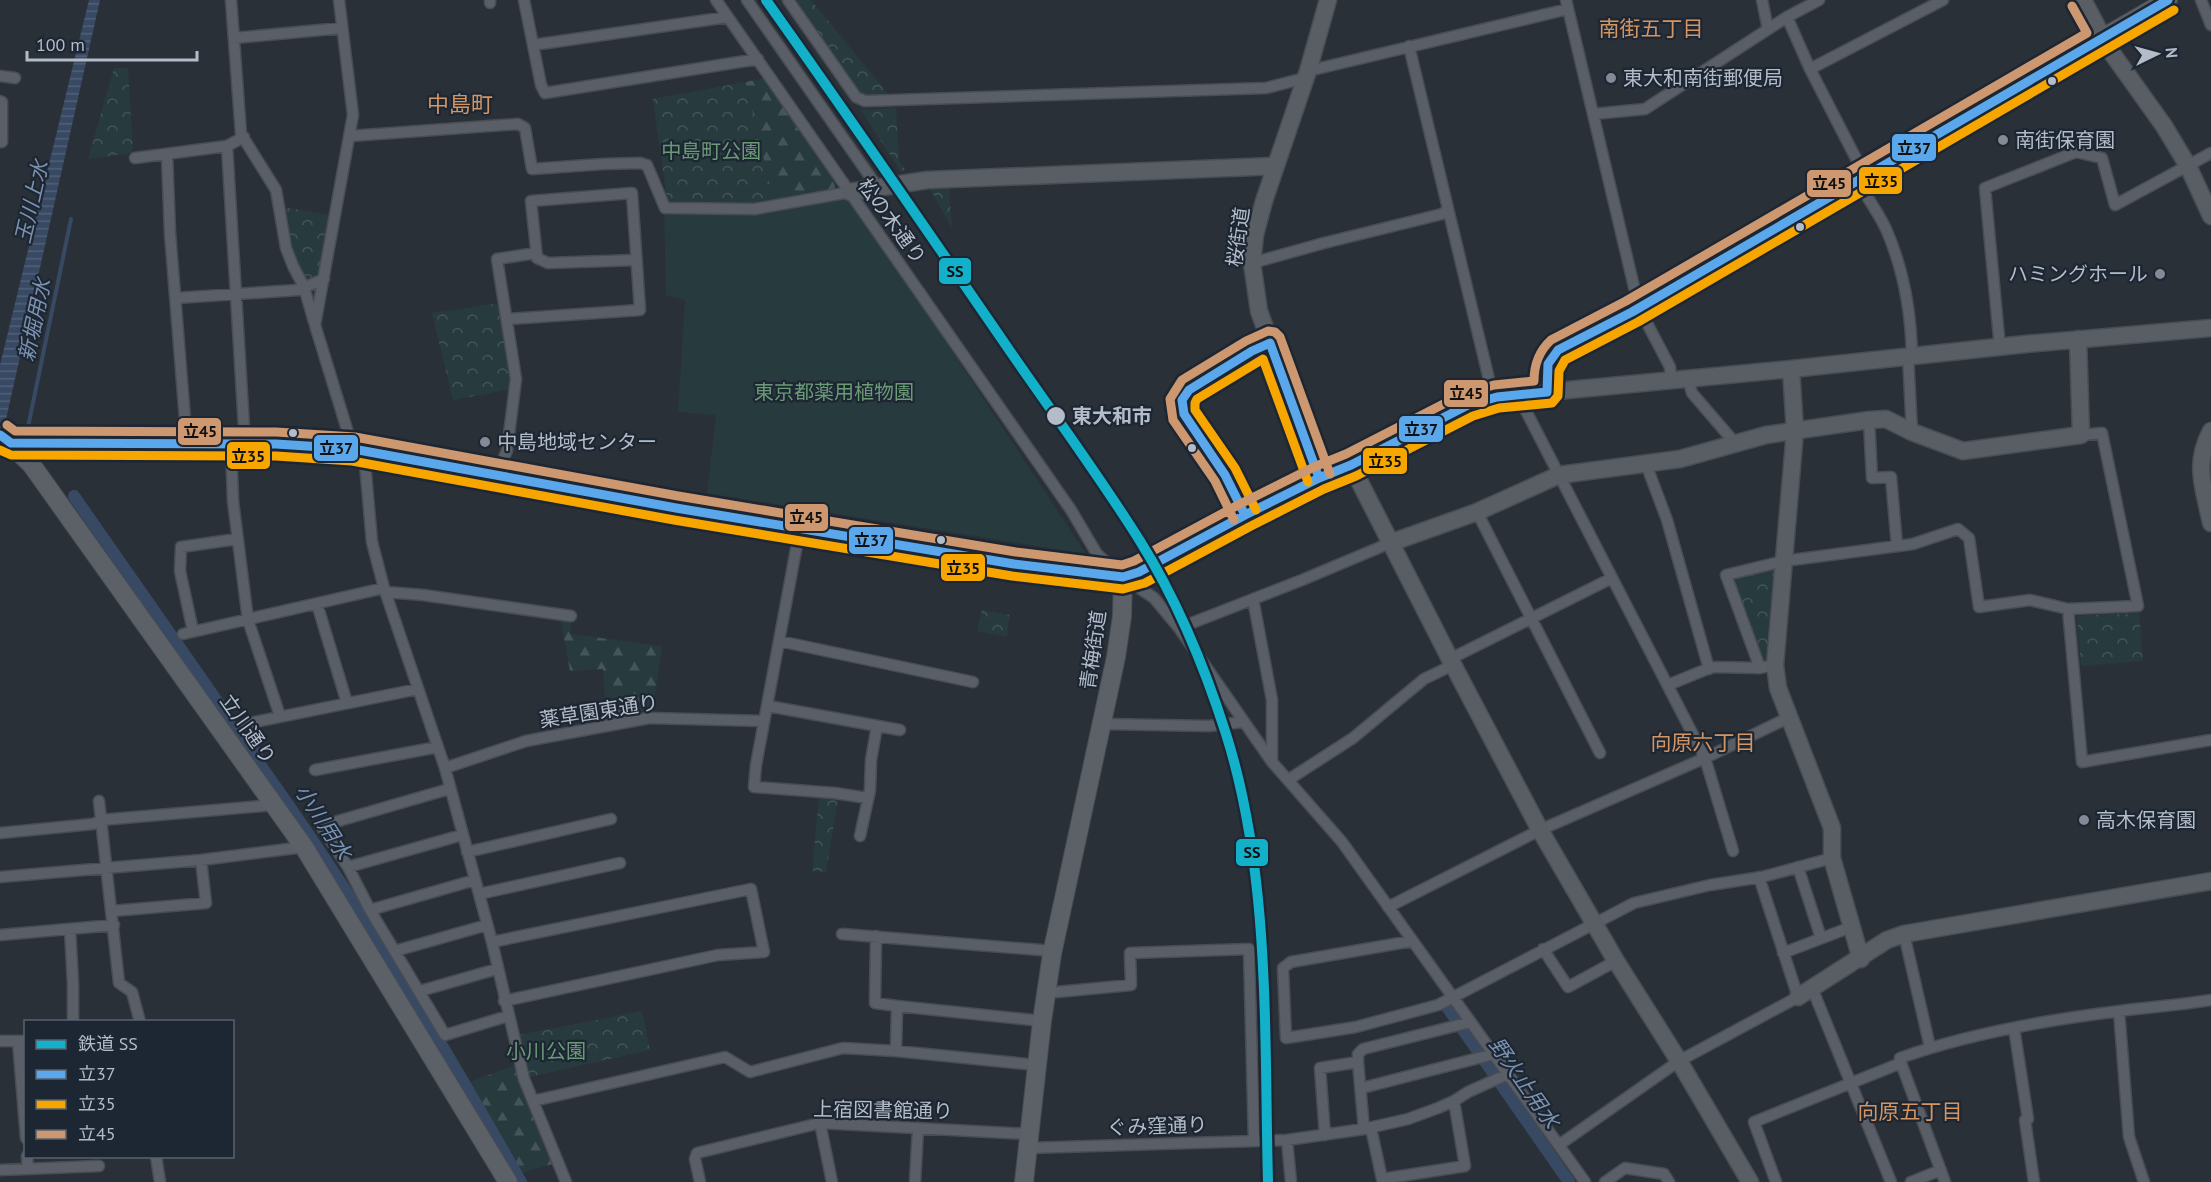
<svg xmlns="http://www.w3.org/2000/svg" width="2211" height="1182" font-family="'PT Sans','Noto Sans JP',sans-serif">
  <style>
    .forest { fill: url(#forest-firs) }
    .park { fill: url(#park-crowns) }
    .garden { fill: #273a3e }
    .water { fill: url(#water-rules) }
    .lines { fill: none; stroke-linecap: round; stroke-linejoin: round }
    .stream { stroke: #384963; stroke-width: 4 }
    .canal { stroke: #384963; stroke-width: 12 }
    .street-casing { stroke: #484c53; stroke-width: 13 }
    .secondary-casing { stroke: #484c53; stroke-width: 19 }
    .primary-casing { stroke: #484c55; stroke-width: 20 }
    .street { stroke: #5a5e66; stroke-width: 10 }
    .secondary { stroke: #595d64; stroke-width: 16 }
    .primary { stroke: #5c6168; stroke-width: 18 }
    .bus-1-casing { stroke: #1d2633; stroke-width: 14 }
    .bus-2-casing { stroke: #1d2633; stroke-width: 14 }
    .bus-3-casing { stroke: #1d2633; stroke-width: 14 }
    .bus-1 { stroke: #5aa8eb; stroke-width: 9 }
    .bus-2 { stroke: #f7a600; stroke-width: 9 }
    .bus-3 { stroke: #cd976f; stroke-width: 9 }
    .rail-1-casing { stroke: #1d2633; stroke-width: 15 }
    .rail-1 { stroke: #13b1c9; stroke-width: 10 }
    .poi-dot { fill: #848b96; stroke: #1d2633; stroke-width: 2 }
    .bus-dot { fill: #b4bcc9; stroke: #1d2633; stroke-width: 2 }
    .labels { text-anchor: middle; stroke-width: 4.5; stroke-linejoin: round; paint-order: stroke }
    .poi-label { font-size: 20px; fill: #b4bcc9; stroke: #1d2633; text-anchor: start }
    .park-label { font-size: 20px; fill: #6b9a76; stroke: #1d2633 }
    .street-label { font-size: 20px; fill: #b4bcc9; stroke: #1d2633 }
    .stop-label { font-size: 20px; font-weight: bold; fill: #b4bcc9; stroke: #1d2633; text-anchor: start }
    .neighbourhood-label { font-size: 21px; fill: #d59563; stroke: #1d2633 }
    .water-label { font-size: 21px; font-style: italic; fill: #7c92b1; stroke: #1d2633 }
    .quarter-label { font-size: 22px; fill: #d59563; stroke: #1d2633 }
    .line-badge { stroke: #1d2633; stroke-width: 2 }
    .pale-badge-label { font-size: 16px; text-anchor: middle; font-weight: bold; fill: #111 }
  </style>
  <defs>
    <pattern id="forest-firs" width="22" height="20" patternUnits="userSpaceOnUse" patternTransform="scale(1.5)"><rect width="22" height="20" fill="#273a3e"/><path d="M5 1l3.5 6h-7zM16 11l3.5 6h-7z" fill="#445559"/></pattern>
    <pattern id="park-crowns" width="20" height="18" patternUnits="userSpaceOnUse" patternTransform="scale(1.5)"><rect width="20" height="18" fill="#273a3e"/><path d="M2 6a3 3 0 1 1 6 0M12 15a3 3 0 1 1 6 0" fill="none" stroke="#445559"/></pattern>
    <pattern id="water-rules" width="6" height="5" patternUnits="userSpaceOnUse" patternTransform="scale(1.5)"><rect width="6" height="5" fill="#384963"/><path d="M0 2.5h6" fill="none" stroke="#526178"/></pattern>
  </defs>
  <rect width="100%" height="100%" fill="#2a3038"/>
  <path class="forest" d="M765 78 836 183 834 189 774 201 745 82Z
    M560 616 572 618 570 634 662 646 652 714 607 722 603 669 570 671Z
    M515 1065 519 1082 553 1164 521 1173 470 1082Z"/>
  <path class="park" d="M795 0H811L889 95H866L859 92Z
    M114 68H128L133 153 88 159Z
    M745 82 774 201 755 205H673L667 198 653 99Z
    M896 108 899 161 905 169 901 172 861 110Z
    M949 186 952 228 929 187Z
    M282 207 330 215 320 276 308 281C288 256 287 238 282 207Z
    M500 303 512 362V389L453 400 432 313Z
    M1775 568 1768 660 1761 662 1730 578Z
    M982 610 1010 615 1007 637 977 631Z
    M2139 613 2143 661 2081 666 2077 616Z
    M819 797 838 798 826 872 812 871Z
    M642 1011 650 1050 529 1077 518 1035Z"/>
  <path class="garden" d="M849 195 1086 554 707 493 716 415 678 412 685 300 666 296 664 211 756 213Z"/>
  <path class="water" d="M89 0H100L0 446V365Z"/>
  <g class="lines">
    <path class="stream" d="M28 427 71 219"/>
    <path class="canal" d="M74 496 224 711 222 713 249 750H254L257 754 256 759C353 894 439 1037 521 1182
      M1447 1007 1569 1182"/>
    <g class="street-casing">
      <path id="street" d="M231 0 241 134 276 190 286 248 293 266 304 287 314 322
        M339 0 353 115 315 325 353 449
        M490 0V3
        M524 0 541 85 545 93 758 59
        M716 0 1071 510 1097 554 1123 577 1154 598 1179 628 1272 762
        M747 0 878 188
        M788 0 856 97 865 101 1266 88 1305 78
        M1566 0 1639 308 1670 367 1671 381
        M1762 0 1768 29
        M2201 0 2211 25
        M1787 17 1810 69 1865 176
        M234 38 342 28
        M533 45 728 17
        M1409 46 1493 396
        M1810 69 1943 0
        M1308 71 1568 9
        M0 76 15 78
        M0 101 2 102V142H0
        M1593 114 1645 109 1787 17 1819 0
        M350 136 518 124 525 128 532 169 603 164 640 163 647 165 665 208 755 209 850 192
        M227 146 245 444
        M167 155 170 233 187 444
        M135 158 227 146 244 137
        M1857 181C1867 197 1878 212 1886 229 1904 270 1911 312 1912 356
        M1252 263 1324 243 1442 214 1448 210
        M176 298 298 290 324 279
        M508 319 640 310 632 193 531 201 537 258 548 263 636 260
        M2000 348 1985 188 2076 152 2102 158 2115 205 2211 153
        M1908 356 1912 432
        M1688 379 1692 393 1735 443
        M1522 394 1525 409 1705 758 1733 851
        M1869 420 1872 478 1891 477 1897 546
        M231 444 233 501 248 620 280 716
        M364 452 372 542 384 588 445 768 492 942 524 1079 566 1182
        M1646 464 1667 520 1709 669
        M498 474 507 450 516 379 497 259 536 253
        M1477 512 1600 753
        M800 528 756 765 754 787 835 793 867 798
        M386 592 423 595 571 616
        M1253 599 1272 700V762L1342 842 1585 1182
        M317 604 347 703
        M2068 609 2082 762 2211 740
        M1179 628 1302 580 1390 543
        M193 631 180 571 181 547 237 539
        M183 634 384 588
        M779 641 973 682
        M1450 659 1612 578
        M1775 665 1760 668 1726 575 1784 561 1913 544 1958 529 1969 538 1979 607 2030 600 2068 609 2138 606 2102 433 2081 435
        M1668 685 1712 667 1760 668
        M768 706 900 730
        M245 724 418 689
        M1104 724 1209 726 1243 722
        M445 768 526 741 649 718 764 721
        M315 770 438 747
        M1288 780 1353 738 1424 679 1453 665
        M449 789 321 826 348 867 370 910 445 1035 508 1016
        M99 801 119 983 132 992 140 1022
        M0 833 93 824 101 820 273 805
        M860 836 870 790 871 760 877 726
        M467 852 611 819
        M348 867 462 835
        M1798 867 1821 938
        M0 877 201 860 304 847
        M479 894 620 863
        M1388 907 1540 830 1705 758 1790 717
        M370 910 475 880
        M112 911 206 903 201 860
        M70 929 73 984V1022
        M842 934 1053 951
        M1904 934 1930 1047
        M0 935 114 925
        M876 936 875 1003 897 1006
        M1412 941 1291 962 1283 968 1286 1038 1356 1027 1438 1005 1634 903 1710 885 1762 877 1832 858
        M492 942 751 889 764 952 718 955 504 1001
        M1543 949 1568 987 1616 961
        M395 951 487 925
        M1783 953 1851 927
        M1812 988 1891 1182
        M420 991 497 969
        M1046 993 1131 985 1130 953 1249 949 1254 1140
        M2119 1011 2129 1137 2144 1182
        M2014 1028 2028 1119
        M0 1041H24
        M18 1041 26 1138
        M896 1051 897 1006 1042 1021
        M1901 1063 1945 1182
        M1362 1088 1494 1054
        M533 1101 725 1057 750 1072 843 1048 896 1051 1037 1065
        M2025 1120 2034 1182
        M820 1123 832 1182
        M1371 1128 1382 1179 1465 1166 1454 1101
        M1364 1129 1358 1062V1054L1363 1049 1471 1022
        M1325 1135 1320 1068 1358 1062
        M1287 1140 1291 1182
        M1559 1145 1679 1061 1798 997 1759 877
        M1028 1148 1287 1140 1364 1129 1408 1119 1438 1108 1454 1101 1468 1092 1508 1074
        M27 1156 28 1169
        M156 1156 160 1182
        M0 1170 99 1166
        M700 1182 695 1159 697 1153 820 1123 1029 1134
        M915 1182 918 1128
        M1605 1182 1625 1168 1664 1174 1669 1182
        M1776 1182 1754 1122 1901 1063 1900 1058C1970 1033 2046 1020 2120 1011 2150 1007 2181 1005 2211 1000
        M1911 1182 1941 1170"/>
    </g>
    <g class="secondary-casing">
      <path id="secondary" d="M2083 0 2109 49 2164 126 2188 166 2211 216
        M850 192 927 180 1275 166
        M1791 369 1795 431 1775 665 1778 688 1832 828V858L1861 959
        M1547 392 1791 369 2026 344 2211 328
        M2211 431C2193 465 2204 488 2211 523
        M11 443 276 444 353 449 498 474 676 508 979 558 1065 571 1123 577
        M1351 465 1450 659 1540 830 1616 961 1679 1061 1750 1182
        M1319 478 1259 311 1252 263 1255 235 1264 201 1308 71 1328 0
        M1390 543 1477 512 1559 475 1680 459 1766 435 1869 420 1886 419 1912 432 1963 451 2081 435 2078 339
        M1798 997 1887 940 1904 934 2211 881"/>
    </g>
    <g class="primary-casing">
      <path id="primary" d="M0 435 31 464 304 847 508 1182
        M1024 1182 1042 1021 1052 954 1116 657 1122 616 1123 577 1139 572 1245 515 1319 478 1351 465 1468 405C1493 394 1519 394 1547 392 1546 375 1544 362 1558 350L1632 312 2168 0"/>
    </g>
    <use href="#street" class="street"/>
    <use href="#secondary" class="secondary"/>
    <use href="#primary" class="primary"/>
    <g class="bus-1-casing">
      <path id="bus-1" d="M0 435 11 443 276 444 353 449 676 508 1014 564 1123 577 1139 572 1245 515 1319 478 1351 465 1468 405 1497 397 1547 392 1548 364 1558 350 1632 312 2168 0
        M1245 515 1225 475 1184 414 1182 400 1189 390 1252 351 1270 343 1319 478"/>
    </g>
    <g class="bus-2-casing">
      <path id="bus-2" d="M0 450 11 455 276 456 352 461 674 520 1012 576 1123 589 1145 583 1251 526 1324 489 1356 476 1473 416 1499 408 1552 403 1558 396 1559 371 1565 360 1638 322 2174 10
        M1256 510 1235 468 1195 410V403L1197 399 1263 359 1308 482"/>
    </g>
    <g class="bus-3-casing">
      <path id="bus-3" d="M7 425 15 431 276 432 355 437 678 496 1016 552 1122 565 1134 561 1240 504 1314 467 1346 454 1463 394 1494 385 1534 381C1534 364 1539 351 1551 340L1626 301 2087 33 2072 6
        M1234 520 1215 481 1173 420 1170 399 1182 380 1246 341 1268 331 1275 332 1280 337 1330 474"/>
    </g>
    <use href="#bus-1" class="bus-1"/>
    <use href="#bus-2" class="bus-2"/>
    <use href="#bus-3" class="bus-3"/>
    <g class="rail-1-casing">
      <path id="rail-1" d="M766 0C849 117 931 236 1012 354 1055 416 1100 477 1140 541 1177 600 1205 668 1226 734 1271 876 1264 1034 1268 1182"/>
    </g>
    <use href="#rail-1" class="rail-1"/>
  </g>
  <g class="poi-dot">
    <circle cx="1611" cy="78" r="6"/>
    <circle cx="2003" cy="140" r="6"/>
    <circle cx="2160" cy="274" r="6"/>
    <circle cx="485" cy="442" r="6"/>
    <circle cx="2084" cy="820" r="6"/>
  </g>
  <g class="bus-dot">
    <circle cx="2052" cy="81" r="5"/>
    <circle cx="1800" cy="227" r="5"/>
    <circle cx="1056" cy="416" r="10"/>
    <circle cx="293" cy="433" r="5"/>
    <circle cx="1192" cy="448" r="5"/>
    <circle cx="941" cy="540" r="5"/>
  </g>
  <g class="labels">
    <g class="poi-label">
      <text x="1623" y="85">東大和南街郵便局</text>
      <text x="2015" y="147">南街保育園</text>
      <text x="2148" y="281" text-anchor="end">ハミングホール</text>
      <text x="497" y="449">中島地域センター</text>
      <text x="2096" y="827">高木保育園</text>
    </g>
    <g class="park-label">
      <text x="711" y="158">中島町公園</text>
      <text x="834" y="399">東京都薬用植物園</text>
      <text x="546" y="1058">小川公園</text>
    </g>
    <g class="street-label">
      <text transform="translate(892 221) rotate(54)" y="7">松の木通り</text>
      <text transform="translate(1238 237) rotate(-82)" y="7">桜街道</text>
      <text transform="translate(1093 650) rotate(-82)" y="7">青梅街道</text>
      <text transform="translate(599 711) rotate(-9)" y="7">薬草園東通り</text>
      <text transform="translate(248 729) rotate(55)" y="7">立川通り</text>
      <text transform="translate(883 1110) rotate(1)" y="7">上宿図書館通り</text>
      <text transform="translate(1157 1126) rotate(-2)" y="7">ぐみ窪通り</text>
    </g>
    <g class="stop-label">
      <text x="1072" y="423">東大和市</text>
    </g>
    <g class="neighbourhood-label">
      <text x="1651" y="36">南街五丁目</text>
      <text x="1703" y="750">向原六丁目</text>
      <text x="1910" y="1119">向原五丁目</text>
    </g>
    <g class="water-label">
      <text transform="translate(32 202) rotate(-77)" y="7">玉川上水</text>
      <text transform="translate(35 320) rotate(-78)" y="7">新堀用水</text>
      <text transform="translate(323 822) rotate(57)" y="7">小川用水</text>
      <text transform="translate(1524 1083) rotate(55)" y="7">野火止用水</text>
    </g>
    <g class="quarter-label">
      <text x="460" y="112">中島町</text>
    </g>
  </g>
  <g class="line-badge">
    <rect x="1891" y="133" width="46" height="29" rx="6" fill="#5aa8eb"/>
    <rect x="1858" y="166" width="45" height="29" rx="6" fill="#f7a600"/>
    <rect x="1806" y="169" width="46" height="29" rx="6" fill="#cd976f"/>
    <rect x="938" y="257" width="34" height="28" rx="6" fill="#13b1c9"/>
    <rect x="1443" y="379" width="46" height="29" rx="6" fill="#cd976f"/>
    <rect x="1398" y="415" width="46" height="28" rx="6" fill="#5aa8eb"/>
    <rect x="177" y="417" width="45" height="29" rx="6" fill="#cd976f"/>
    <rect x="313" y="434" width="46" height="28" rx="6" fill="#5aa8eb"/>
    <rect x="226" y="441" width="45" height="29" rx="6" fill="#f7a600"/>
    <rect x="1362" y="447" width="46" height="28" rx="6" fill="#f7a600"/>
    <rect x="784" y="503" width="45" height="29" rx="6" fill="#cd976f"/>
    <rect x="848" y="526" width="46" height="29" rx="6" fill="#5aa8eb"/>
    <rect x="940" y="553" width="46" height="29" rx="6" fill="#f7a600"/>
    <rect x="1235" y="838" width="34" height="29" rx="6" fill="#13b1c9"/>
  </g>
  <g class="pale-badge-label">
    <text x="1914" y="154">立37</text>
    <text x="1881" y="187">立35</text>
    <text x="1829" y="189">立45</text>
    <text x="955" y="277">SS</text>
    <text x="1466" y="399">立45</text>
    <text x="1421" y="435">立37</text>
    <text x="200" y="437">立45</text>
    <text x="336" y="454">立37</text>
    <text x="248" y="462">立35</text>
    <text x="1385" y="467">立35</text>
    <text x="806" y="523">立45</text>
    <text x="871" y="546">立37</text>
    <text x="963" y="574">立35</text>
    <text x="1252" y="858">SS</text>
  </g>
  <rect x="24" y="1020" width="210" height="138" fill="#1d2633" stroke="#59626f" stroke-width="1.5"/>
  <rect x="36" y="1040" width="30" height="9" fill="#13b1c9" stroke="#59626f" stroke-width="1.5"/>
  <text x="78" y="1050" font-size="18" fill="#b4bcc9">鉄道 SS</text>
  <rect x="36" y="1070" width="30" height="9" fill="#5aa8eb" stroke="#59626f" stroke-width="1.5"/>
  <text x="78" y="1080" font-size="18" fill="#b4bcc9">立37</text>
  <rect x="36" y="1100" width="30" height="9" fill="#f7a600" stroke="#59626f" stroke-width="1.5"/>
  <text x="78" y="1110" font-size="18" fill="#b4bcc9">立35</text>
  <rect x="36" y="1130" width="30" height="9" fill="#cd976f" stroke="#59626f" stroke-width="1.5"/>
  <text x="78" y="1140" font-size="18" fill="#b4bcc9">立45</text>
  <g transform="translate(2157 54) rotate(85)" stroke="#1d2633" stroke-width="4.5" paint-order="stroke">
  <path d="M0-4.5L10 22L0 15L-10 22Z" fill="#b4bcc9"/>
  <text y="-9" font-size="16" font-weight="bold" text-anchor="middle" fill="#b4bcc9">N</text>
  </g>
  <path d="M27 51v9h170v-9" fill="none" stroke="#b4bcc9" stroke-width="3"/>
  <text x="36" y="51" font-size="18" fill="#b4bcc9" stroke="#1d2633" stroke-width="4.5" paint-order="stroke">100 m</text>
</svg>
